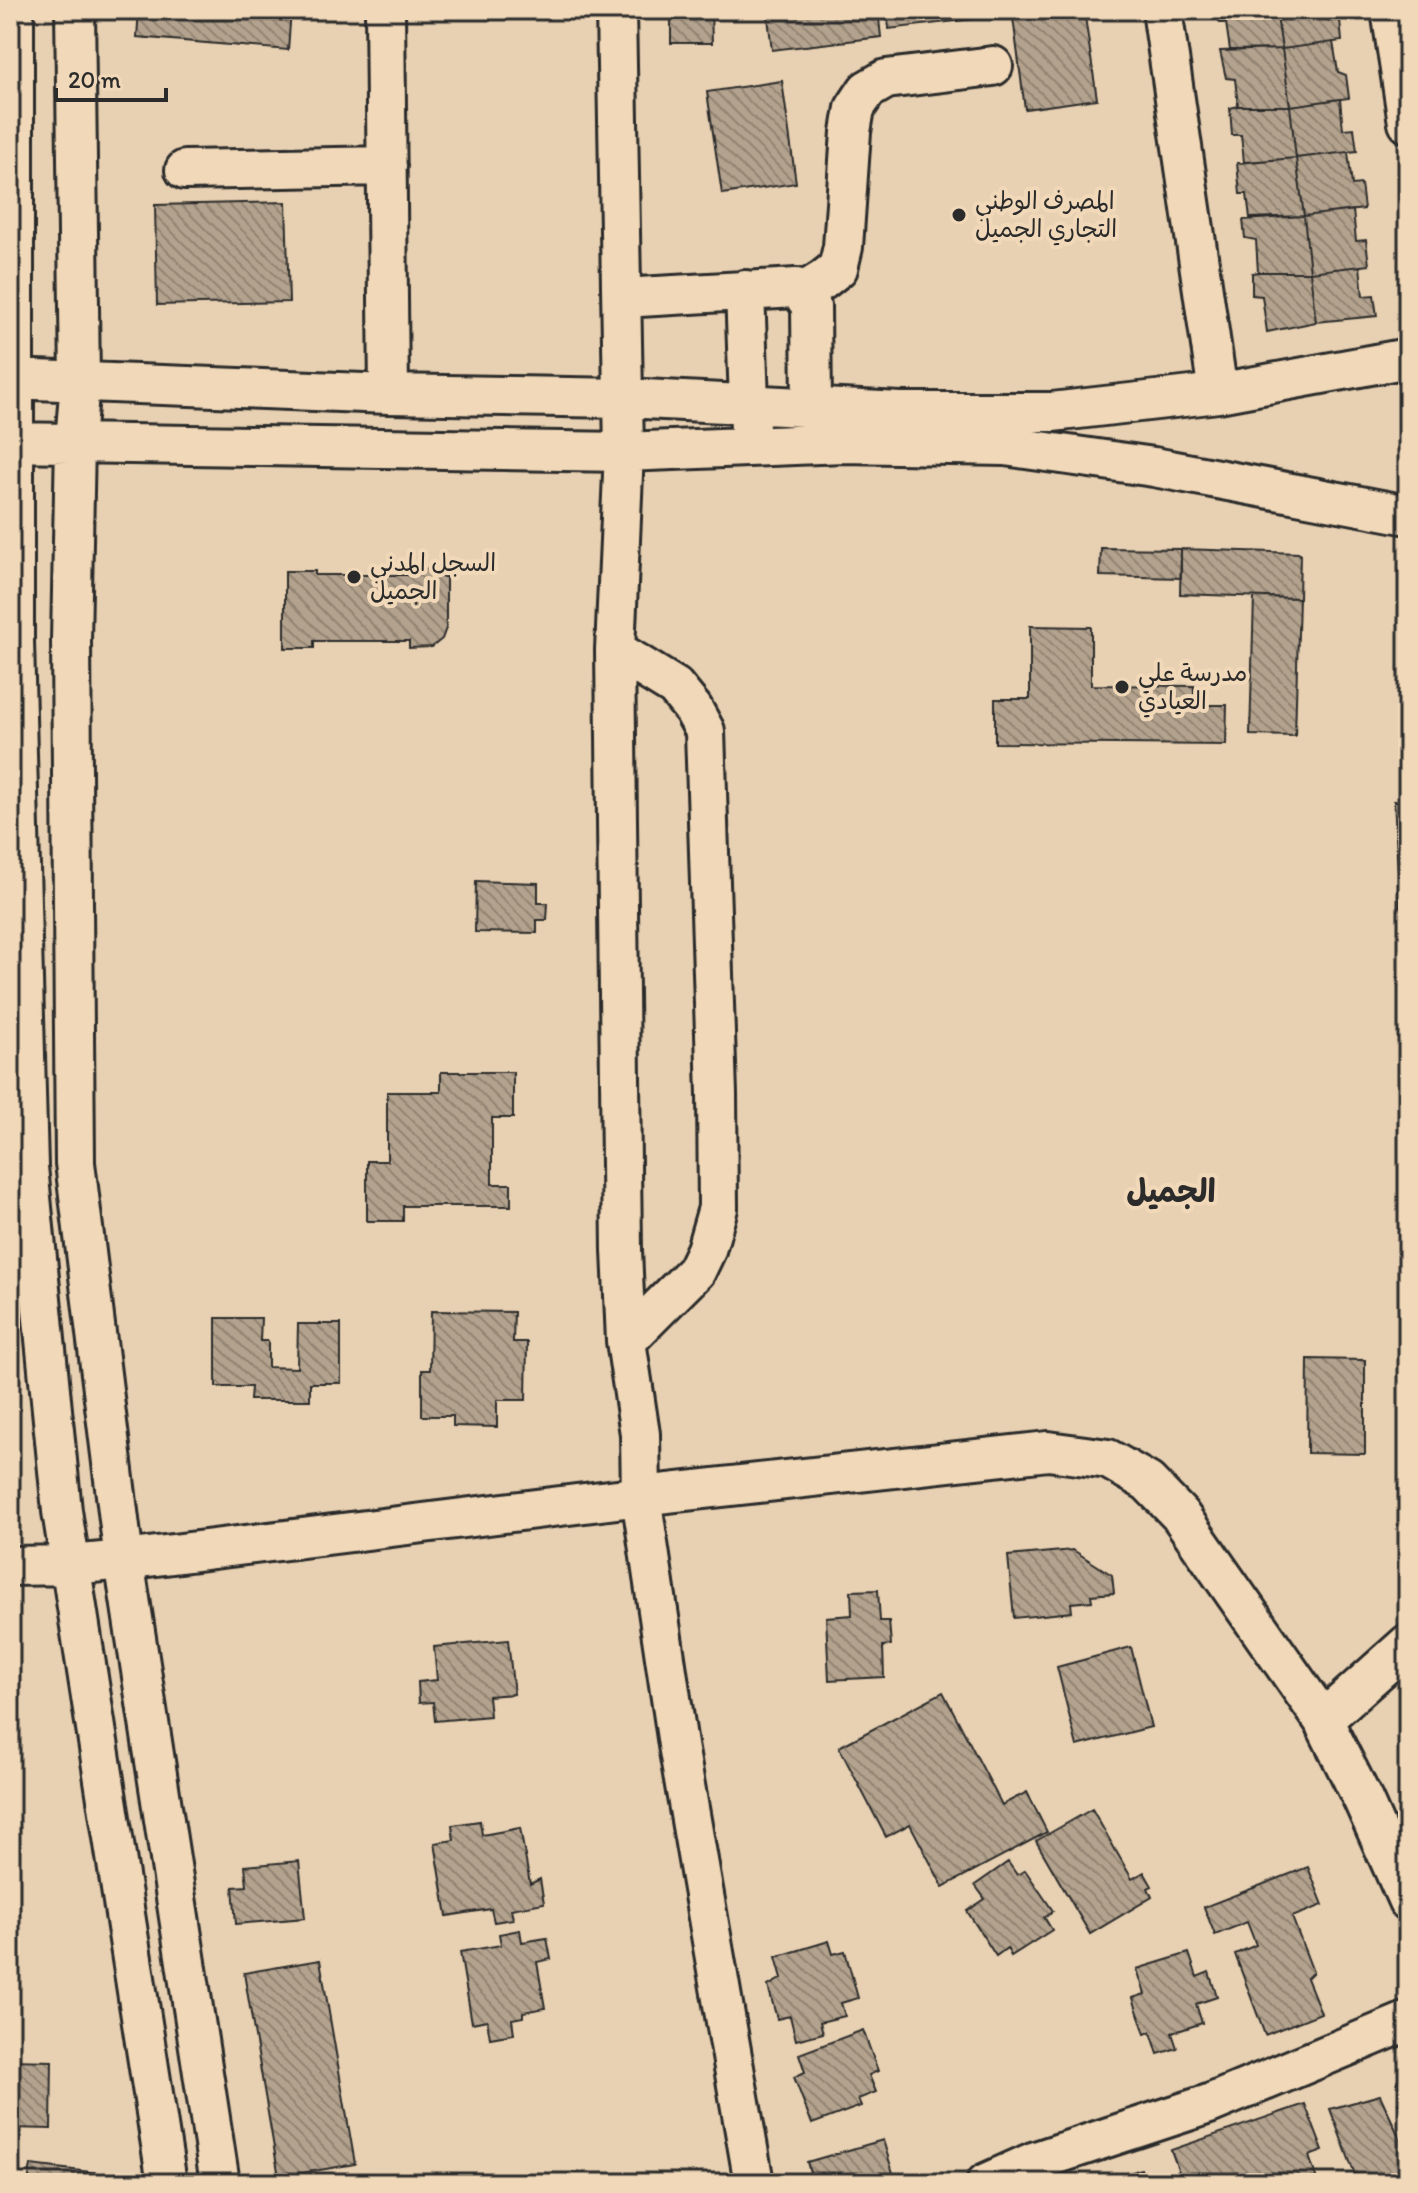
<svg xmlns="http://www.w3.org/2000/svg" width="1418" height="2193" font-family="Itim,'Playpen Sans Arabic',sans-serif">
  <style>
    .building { fill: url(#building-back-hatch); stroke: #2b2b2b; stroke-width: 2 }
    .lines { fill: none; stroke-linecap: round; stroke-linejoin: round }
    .minor-casing { stroke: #2b2b2b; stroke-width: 44 }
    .minor { stroke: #f0d8b8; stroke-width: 38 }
    .poi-dot { fill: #2b2b2b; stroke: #f0d8b8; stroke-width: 3 }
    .labels { text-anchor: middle; stroke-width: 8; stroke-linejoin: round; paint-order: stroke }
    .poi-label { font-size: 24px; fill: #2b2b2b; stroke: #f0d8b8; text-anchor: start }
    .district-label { font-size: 32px; font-weight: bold; fill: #2b2b2b; stroke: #f0d8b8 }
  </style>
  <defs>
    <pattern id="building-back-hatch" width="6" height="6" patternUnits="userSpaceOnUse" patternTransform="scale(2)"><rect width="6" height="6" fill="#b3a28d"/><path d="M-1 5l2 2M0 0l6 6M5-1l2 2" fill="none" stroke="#928473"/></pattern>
  </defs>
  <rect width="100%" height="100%" fill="#e8d1b2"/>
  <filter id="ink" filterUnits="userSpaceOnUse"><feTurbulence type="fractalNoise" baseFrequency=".0125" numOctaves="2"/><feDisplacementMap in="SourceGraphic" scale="16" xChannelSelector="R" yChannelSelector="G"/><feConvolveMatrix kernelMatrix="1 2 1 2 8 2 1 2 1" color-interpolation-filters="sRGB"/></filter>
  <g filter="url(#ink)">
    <path class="building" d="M139 10H291L288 50 137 37Z
      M671 10H711L712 43H671Z
      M767 10H878L881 37 772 50Z
      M887 10H998L999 16 889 29Z
      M1012 10H1084L1097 99 1025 109Z
      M1215 10H1276L1282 49 1230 50 1226 23H1220Z
      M1276 10H1328L1329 21 1340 20 1342 41 1282 49Z
      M1333 42 1338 72 1346 75 1349 98 1290 106 1282 49Z
      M1282 49 1290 106H1238L1235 79 1226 78 1220 51Z
      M782 81 796 183 722 194 707 92Z
      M1340 99 1343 129 1354 128 1357 151 1296 158 1290 106Z
      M1238 106H1290L1296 158 1244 162 1241 135H1232L1230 108Z
      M1348 152 1352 185 1361 184 1364 209 1304 216 1296 158Z
      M1296 158 1304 216 1250 218 1247 194H1240L1237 163Z
      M286 202 289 302 157 305 155 205Z
      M1353 210 1356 241 1366 240 1369 265 1310 272 1304 216Z
      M1304 216 1310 272H1258L1256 240 1245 238 1243 220Z
      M1360 266 1363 296 1374 295 1377 316 1316 322 1310 272Z
      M1258 272H1310L1316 322 1267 332 1262 296 1252 295V273Z
      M1101 548 1181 549V578L1100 576Z
      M1181 549 1300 553 1299 598 1180 594Z
      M407 569H434V577H446V628L442 639 432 647 409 648V641H314V648H285V571H315V575H407Z
      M1254 597 1299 598 1295 736 1250 735Z
      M1030 626 1091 627V685L1194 686V705H1227L1226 745 995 743V699H1030Z
      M1408 800V906L1400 907 1394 801Z
      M476 881 538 883V903H548L547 920H537V933L475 932Z
      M441 1072H513V1118H492V1184H511V1206H403V1221H367V1161H387V1092H441Z
      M431 1311 514 1312 513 1342H527L526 1400H497V1427L453 1426V1416H422V1370H430Z
      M216 1318H261L260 1341H268V1367L297 1368 298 1324H341V1383H310V1400H250L251 1387H216Z
      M1308 1359 1365 1360V1454L1307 1453Z
      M1073 1550 1112 1575 1114 1593 1091 1595 1092 1601 1071 1603 1072 1612 1014 1618 1008 1556Z
      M878 1590 880 1621H889L891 1645 883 1646 884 1677 829 1680 826 1617 852 1615 851 1591Z
      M508 1640 514 1694 488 1696 490 1716 435 1721 433 1702 419 1703 418 1682 437 1680 434 1647Z
      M1131 1647 1151 1727 1077 1746 1057 1667Z
      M943 1692 1002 1805 1027 1792 1047 1832 943 1887 910 1824 886 1837 839 1747Z
      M1092 1809 1132 1879 1144 1872 1152 1886 1148 1888 1152 1897 1090 1934 1036 1841Z
      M480 1821 482 1835 520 1828 530 1884 540 1879 544 1903 511 1909 513 1919 494 1922 491 1909 447 1916 435 1843 454 1840 452 1825Z
      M299 1861 305 1918 236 1924 233 1887 247 1886 245 1866Z
      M1008 1862 1017 1875 1025 1870 1053 1911 1044 1917 1052 1930 1011 1956 1007 1948 996 1956 967 1911 985 1899 975 1885Z
      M1308 1867 1323 1905 1292 1917 1313 1972 1307 1978 1321 2013 1265 2035 1235 1954 1256 1945 1247 1922 1215 1935 1204 1907Z
      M520 1930 522 1942 547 1938 551 1959 537 1962 545 2008 523 2012V2017L512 2019 514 2034 490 2038 487 2020 472 2023 460 1952 501 1945 499 1934Z
      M829 1941 833 1954 845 1951 858 1998 841 2003 845 2016 820 2022 823 2033 796 2040 790 2016 777 2019 768 1986 782 1978 776 1957Z
      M1189 1953 1197 1977 1209 1972 1217 1997 1196 2004 1202 2023 1172 2033 1177 2048 1158 2054 1151 2032 1145 2034 1133 1998 1145 1994 1137 1969Z
      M320 1960 355 2164 279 2177 244 1973Z
      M863 2030 878 2071 869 2075 876 2092 858 2099 861 2106 812 2124 794 2077 805 2072 799 2054Z
      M10 2060 52 2061 51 2129 10 2128Z
      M1408 2079V2121L1398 2103 1405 2101 1398 2082Z
      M1380 2095 1408 2156V2181L1402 2183H1358L1330 2109Z
      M1305 2104 1323 2151 1309 2156 1317 2180 1310 2183H1183L1171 2150Z
      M883 2140 896 2183H813L807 2162Z
      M31 2165 98 2173 97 2183H28Z
      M1141 2169 1146 2183H1101Z"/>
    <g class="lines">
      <g class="minor-casing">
        <path id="minor" d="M14 10V641L28 1167 62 1511 167 2183
          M75 10 80 381 75 442 71 641 75 1163 124 1560 220 2183
          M385 10 389 394
          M616 10 624 452 615 650 622 1250 626 1341 640 1434 641 1496 678 1745 754 2183
          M1162 10 1218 393
          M1391 10 1408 123
          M185 170 387 166
          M745 290 750 431
          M802 293 823 280 838 268 843 247 851 132 855 108 867 90 886 79 993 66
          M622 298 796 288 802 293 811 306 812 407
          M10 379 389 394 624 398 901 412H1052L1218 393 1408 358
          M10 442 624 452 843 443 1005 446 1154 467 1408 515
          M615 650 675 687 693 709 705 731 717 1094 718 1208 706 1250 696 1271 626 1341
          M10 1566 71 1565 124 1560 641 1496 1048 1451 1108 1459 1148 1482 1180 1515 1323 1720 1363 1800 1408 1901
          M1323 1720 1408 1644
          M986 2183 1033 2162 1209 2104 1408 2021"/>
      </g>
      <use href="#minor" class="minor"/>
    </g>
  </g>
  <g class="poi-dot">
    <circle cx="959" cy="215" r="8"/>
    <circle cx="354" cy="577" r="8"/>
    <circle cx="1122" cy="687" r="8"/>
  </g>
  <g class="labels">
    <g class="poi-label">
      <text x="975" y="209">المصرف الوطني<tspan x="975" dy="28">التجاري الجميل</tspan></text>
      <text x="370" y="571">السجل المدني<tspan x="370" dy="28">الجميل</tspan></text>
      <text x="1138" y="681">مدرسة علي<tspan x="1138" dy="28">العيادي</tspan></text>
    </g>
    <g class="district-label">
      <text x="1171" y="1202">الجميل</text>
    </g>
  </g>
  <rect width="1418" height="2193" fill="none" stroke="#f0d8b8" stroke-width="40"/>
  <rect x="20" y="20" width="1378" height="2153" fill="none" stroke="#2b2b2b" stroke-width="3" filter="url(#ink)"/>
  <path d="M56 88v12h110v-12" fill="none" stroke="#2b2b2b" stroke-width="4"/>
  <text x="68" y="88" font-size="24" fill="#2b2b2b" stroke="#f0d8b8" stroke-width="6" paint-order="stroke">20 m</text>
</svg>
